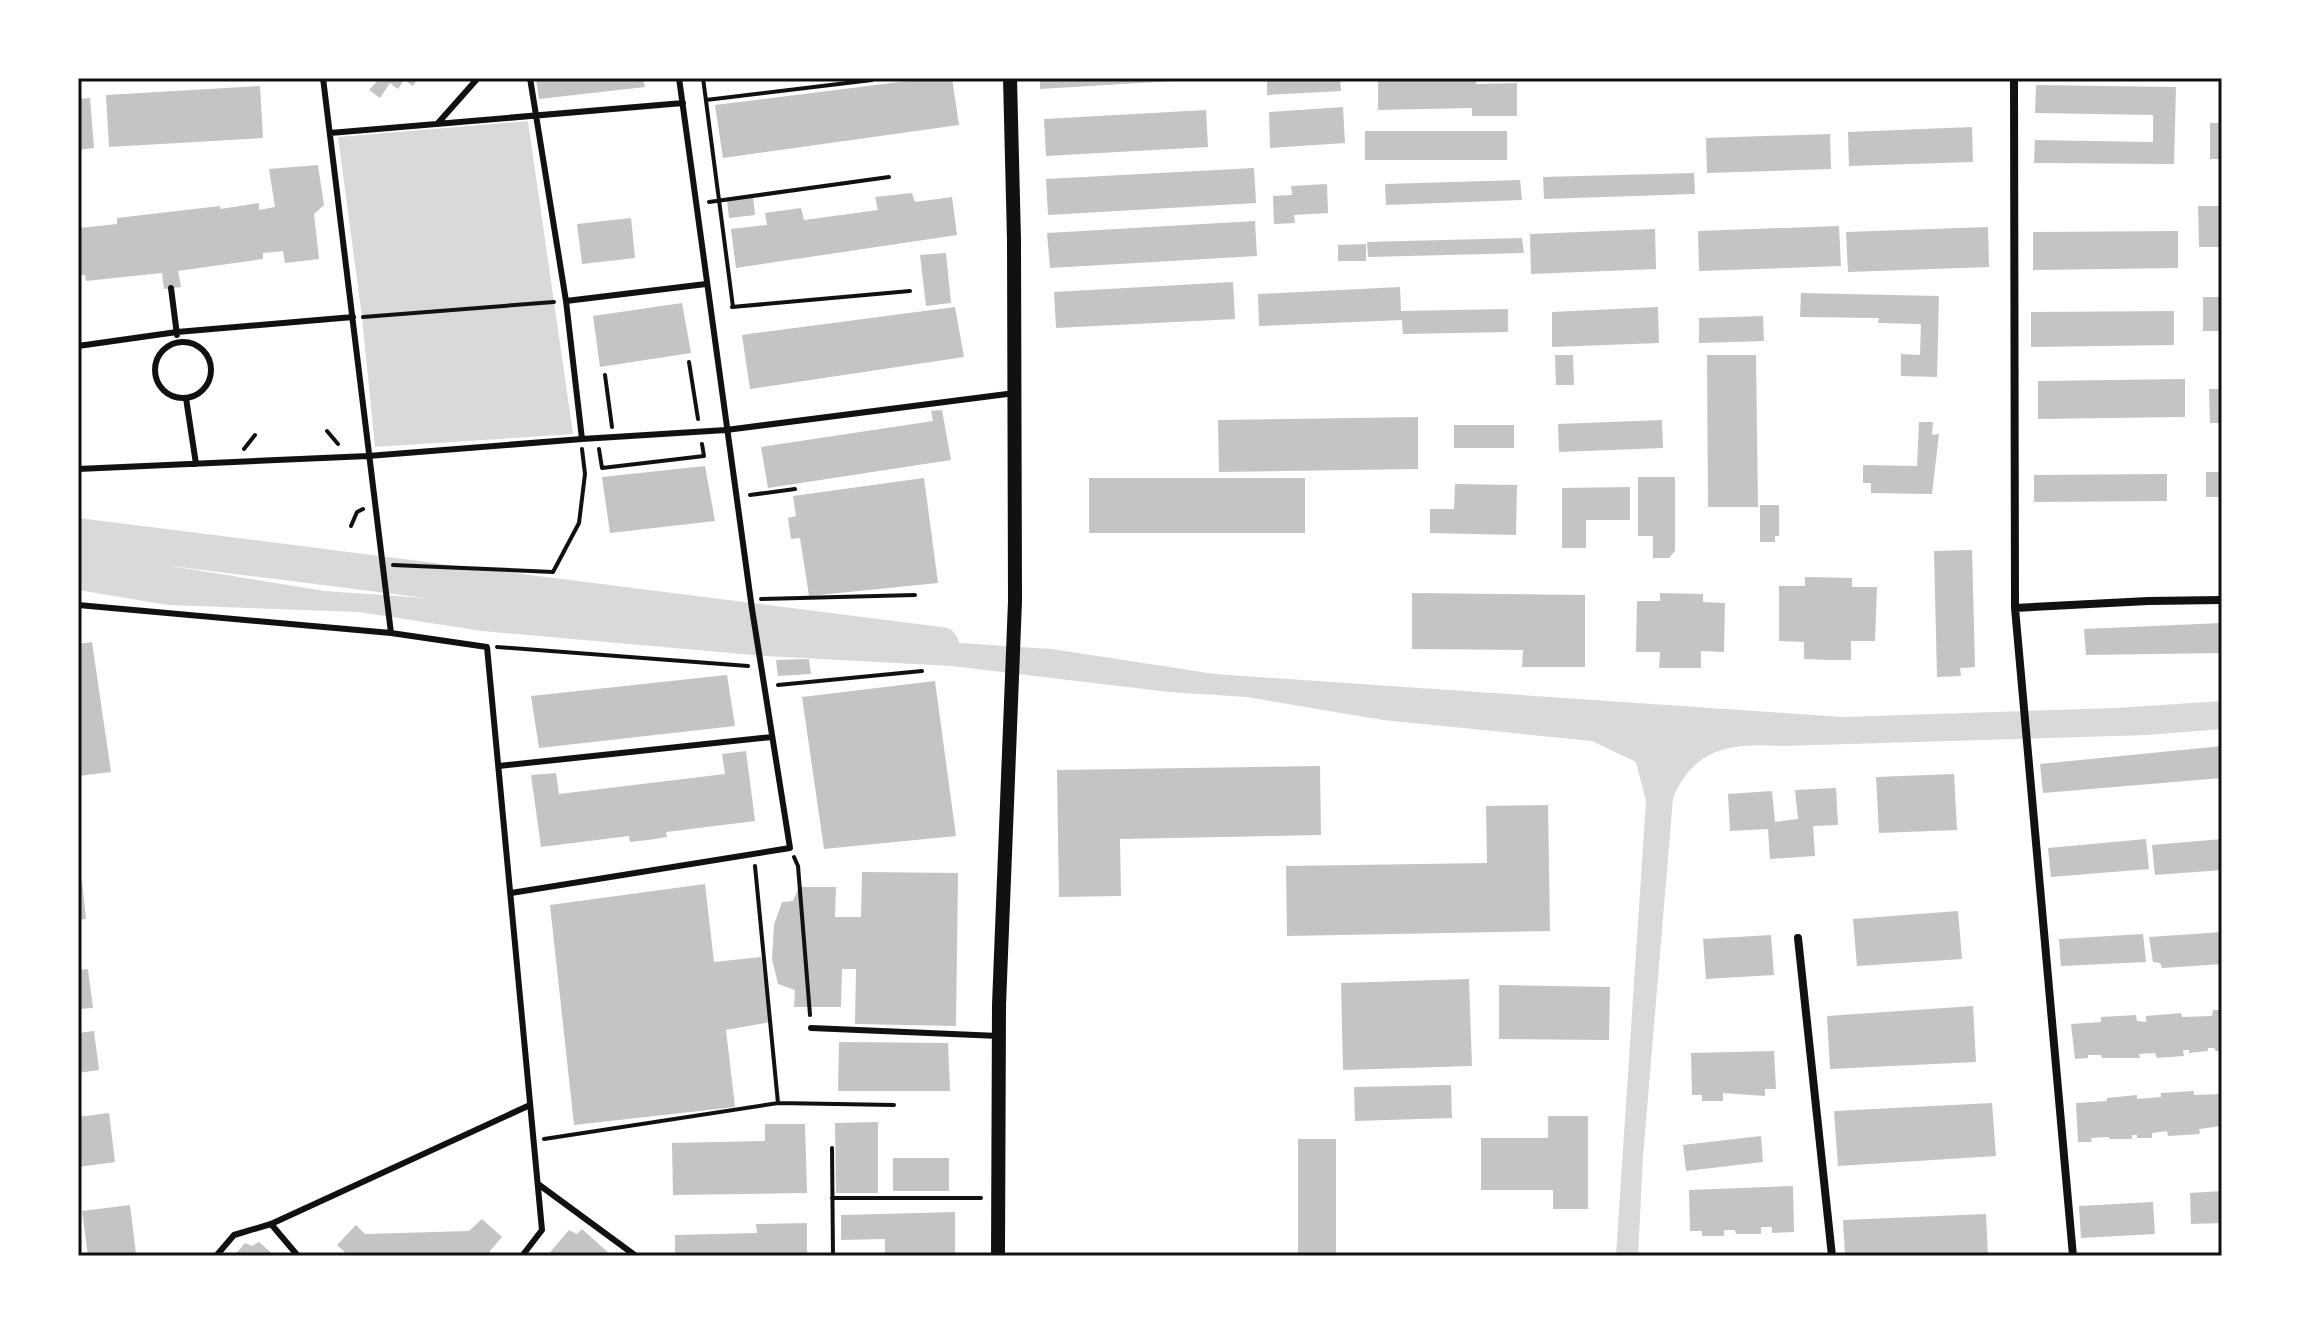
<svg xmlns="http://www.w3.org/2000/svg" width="2300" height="1334" font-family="Helvetica,sans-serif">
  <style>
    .water { fill: #d9d9d9 }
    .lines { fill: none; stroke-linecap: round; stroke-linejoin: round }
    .river { stroke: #d9d9d9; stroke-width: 36 }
    .building { fill: #c4c4c4 }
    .path { stroke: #111; stroke-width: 4 }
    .service { stroke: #111; stroke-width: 6 }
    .minor { stroke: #111; stroke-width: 8 }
    .tertiary { stroke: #111; stroke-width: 14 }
    .neatline { fill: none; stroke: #111; stroke-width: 3 }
  </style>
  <rect width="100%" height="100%" fill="#fff"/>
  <path class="water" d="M528 121 573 434 375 447 362 317 338 137Z
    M78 551 325 591 538 606 836 635 1052 649 1215 674 1842 717 2116 708 2222 701V729L2148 735 1782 746C1733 743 1694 747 1673 798L1643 1157 1638 1256H1616L1646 801 1636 762 1592 741 1383 720 1247 697 1169 692 952 666 765 656 482 631 359 612 168 605 78 590Z"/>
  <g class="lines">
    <path class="river" d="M78 536 941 645"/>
  </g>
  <path class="building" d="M380 78H418L413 86 404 80 398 89 390 83 380 98 369 90Z
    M536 78H643L645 87 539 99Z
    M932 78H952L959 125 723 158 715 105Z
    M1040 78H1190V80L1040 89Z
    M1267 78H1340L1341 91 1267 95Z
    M1476 78V84L1517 83V116H1472V108L1378 110V79Z
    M2036 85 2176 87 2174 164 2034 163 2035 140 2153 142V115L2035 113Z
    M260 86 263 138 109 147 106 95Z
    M90 98 94 148 78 150V99Z
    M1343 107 1345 143 1270 148 1269 112Z
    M1206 110 1208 147 1046 156 1044 119Z
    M2210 123H2222V159H2210Z
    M1972 127 1973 162 1849 166 1848 132Z
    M1365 131H1507V160H1365Z
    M1830 134 1831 169 1707 173 1706 138Z
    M318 165 324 205 314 214 319 259 285 263 283 251 263 253V259L178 271 181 287 164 289 162 273 86 281 85 275 78 276 80 228 117 224V218L220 206V209L259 203V210L275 207 269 169Z
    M1254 168 1256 203 1048 215 1046 179Z
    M1694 173 1695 194 1544 199 1543 177Z
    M1520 180 1522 200 1386 205 1385 184Z
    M1327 184 1328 213 1294 215 1295 223 1274 224 1273 196 1292 195 1291 186Z
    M912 193 915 202 952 197 957 235 736 268 731 229 767 225 765 213 801 208 804 220 878 210 875 197Z
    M753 197 755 215 729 218 727 200Z
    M2198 206H2222V247H2199Z
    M631 218 635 258 582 264 577 224Z
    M1255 221 1257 256 1050 268 1047 233Z
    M1839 226 1841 266 1699 271 1698 231Z
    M1988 227 1989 267 1848 272 1846 232Z
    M1655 229 1656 269 1531 274 1530 234Z
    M2178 231V268L2033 270V232Z
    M1522 238 1524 253 1368 257 1367 242Z
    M1366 244V261H1338V245Z
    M946 253 951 303 926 306 920 255Z
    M1233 282 1235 319 1056 328 1054 292Z
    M1400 287 1401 311 1508 309V332L1403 334 1402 320 1259 326 1258 294Z
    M1801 293 1939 296 1937 377 1901 376V354L1920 355 1921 324 1878 323 1879 318 1800 317Z
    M2203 297H2222V331H2203Z
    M682 303 691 353 600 367 593 316Z
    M955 307 964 357 750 389 742 335Z
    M1658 307 1659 343 1552 347V312Z
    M2174 311V345L2031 347V312Z
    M1763 316 1764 341 1699 343V318Z
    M1555 355H1573L1574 385H1556Z
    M1707 355H1756L1758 507H1708Z
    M2185 379V417L2038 419V381Z
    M2209 389H2222V423H2210Z
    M942 410 951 460 768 488 761 447 933 421 931 411Z
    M1418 417V469L1219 472 1218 420Z
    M1662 420 1663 448 1559 452 1558 424Z
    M1919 422H1933L1932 435 1939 434 1932 494 1871 493V483H1863V465L1917 466Z
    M1454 425H1514V448H1454Z
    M705 466 715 521 610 533 602 477Z
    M2206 472H2222V497H2206Z
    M2167 474V501L2034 502V475Z
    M1638 477H1675V551L1669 558H1653V536H1638Z
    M924 478 938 583 809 596 800 538 791 539 788 518 796 516 793 496Z
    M1089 478H1305V533H1089Z
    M1455 484 1517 485 1516 535 1430 533V509H1454Z
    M1630 487V520H1586V548H1562V488Z
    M1760 505H1779V536H1775V542H1760Z
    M1972 550 1975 667 1960 668 1961 676 1937 677 1934 551Z
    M1805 577 1852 578V587H1877L1875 641H1851V660H1830L1804 659V642L1779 641V586H1805Z
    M1412 593 1585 595V667H1522L1523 650 1412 649Z
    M1660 593 1703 594V602L1725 603 1724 652 1701 651V668H1659L1660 652H1636L1637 601H1660Z
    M2222 623V653L2086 655 2084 629Z
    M92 642 111 772 78 776V644Z
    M809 659 811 674 778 676 776 660Z
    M727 675 735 726 539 748 531 696Z
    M935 681 956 836 824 849 802 697Z
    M2222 746V778L2043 793 2040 764Z
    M746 751 755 821 666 832 667 837 648 840 630 842 629 836 541 847 531 775 556 773 559 794 725 774 722 754Z
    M1320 766 1321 835 1120 839 1121 896 1059 897 1057 770Z
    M1954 774 1957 830 1879 833 1876 777Z
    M1836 788 1838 825 1813 826 1815 856 1770 859 1768 829 1730 831 1728 794 1772 791 1775 822 1798 819 1795 790Z
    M1548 805 1550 931 1287 936 1286 866 1487 863 1486 806Z
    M2146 839 2149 869 2051 877 2048 848Z
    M2222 839V870L2155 875 2152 845Z
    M862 872 958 873 956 1026 855 1024 856 969H842L841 1007H794L795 990 778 984 772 959 774 925 782 902 793 901 799 887H836L835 917H861Z
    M78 881H82L86 919 78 920Z
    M705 884 714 962 761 957 771 1022 726 1030 735 1107 574 1125 550 905Z
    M1958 911 1962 959 1857 966 1853 919Z
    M2222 932V964L2162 968 2160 963 2153 962 2149 937Z
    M2143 934 2146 962 2061 966 2059 939Z
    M1771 935 1774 975 1706 979 1703 939Z
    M88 969 93 1008 78 1009V970Z
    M1469 979 1472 1066 1343 1070 1341 983Z
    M1499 985 1610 987 1609 1040 1499 1039Z
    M1973 1006 1976 1062 1830 1069 1827 1016Z
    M2213 1010H2222V1051H2216L2214 1048H2208V1051L2189 1053V1050H2183L2184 1056 2157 1058 2155 1053 2139 1054 2140 1058H2102L2101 1055H2088V1058L2075 1059 2071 1024 2101 1022V1017L2136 1015 2137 1021 2146 1022V1016L2181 1013 2182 1017 2212 1016Z
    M94 1031 99 1070 78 1073V1033Z
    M839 1042 948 1043 950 1091H838Z
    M1774 1051 1776 1089H1765V1096L1723 1093V1101H1702V1095H1692L1691 1053Z
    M1451 1085 1452 1118 1355 1121 1354 1087Z
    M2194 1091V1095L2222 1094V1126L2199 1129 2200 1134 2168 1136 2167 1131 2152 1133V1138H2137V1135H2132V1139H2109V1137L2091 1138 2092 1142H2078L2076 1103 2107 1101V1098L2137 1095V1099L2161 1097V1093Z
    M1992 1103 1996 1156 1838 1166 1834 1111Z
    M109 1113 115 1162 78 1167V1117Z
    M1548 1116H1588V1209H1553V1190H1481V1138H1548Z
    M878 1122V1193H836L835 1123Z
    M765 1124H805L807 1193 673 1195 672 1143 765 1141Z
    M1761 1136 1763 1162 1686 1171 1683 1145Z
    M1298 1139H1336V1256H1298Z
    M893 1158H949V1191H893Z
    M1793 1186 1794 1232 1772 1233V1227H1761V1234H1736L1735 1230H1724V1236H1702V1231H1690L1689 1190Z
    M2222 1191V1223L2191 1224 2190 1193Z
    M2153 1202 2155 1234 2081 1238 2079 1206Z
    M130 1205 136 1254 88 1256 82 1211Z
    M955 1212V1256H885V1239L841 1240V1215Z
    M1986 1214 1988 1256H1845L1843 1220Z
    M482 1219 502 1237 490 1251 491 1256H349L337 1245 356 1225 365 1234 469 1231Z
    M807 1223V1256H675V1235L757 1233 756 1224Z
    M582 1229 612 1256H547L569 1230 577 1234Z
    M259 1242 275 1256H234L245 1243 252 1246Z"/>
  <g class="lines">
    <path class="path" d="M703 78 733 307
      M706 100 872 80
      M709 202 889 177
      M732 307 910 291
      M363 317 554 302
      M689 362 698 419
      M605 375 612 427
      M327 431 338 444
      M244 449 255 435
      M599 449 602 468 704 456 702 444
      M750 495 795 489
      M351 526 357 512 363 509
      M393 565 553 572 579 523 585 474 582 449
      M761 599 915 595
      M497 647 748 666
      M778 685 922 671
      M794 857 798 866 810 1015
      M778 1103 894 1105
      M544 1139 778 1103 755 866
      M832 1148 833 1256
      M832 1198H981"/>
    <path class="service" d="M323 78 391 633 487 647 542 1230 522 1256
      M530 78 566 301 582 439 726 430 1015 393
      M438 123 478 78
      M330 133 683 103
      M171 288 177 335
      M566 301 706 284
      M155 370a28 28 0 1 1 56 0a28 28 0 1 1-56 0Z
      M78 346 177 332 353 317
      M186 398 196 464
      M78 469 368 456 582 439
      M78 605 391 633
      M499 766 772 737
      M511 893 790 848 752 609 679 78
      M811 1028 999 1036
      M538 1184 636 1256
      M216 1256 234 1235 271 1224
      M298 1256 271 1224 530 1105"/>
    <path class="minor" d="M2014 78 2015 608 2073 1256
      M2015 608 2148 601 2222 600
      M1798 938 1832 1256"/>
    <path class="tertiary" d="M998 1256 999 1005 1015 601 1014 240 1010 78"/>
  </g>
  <rect width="2300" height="1334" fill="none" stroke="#ffffff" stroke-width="160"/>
  <rect x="80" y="80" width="2140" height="1174" class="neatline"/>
</svg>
